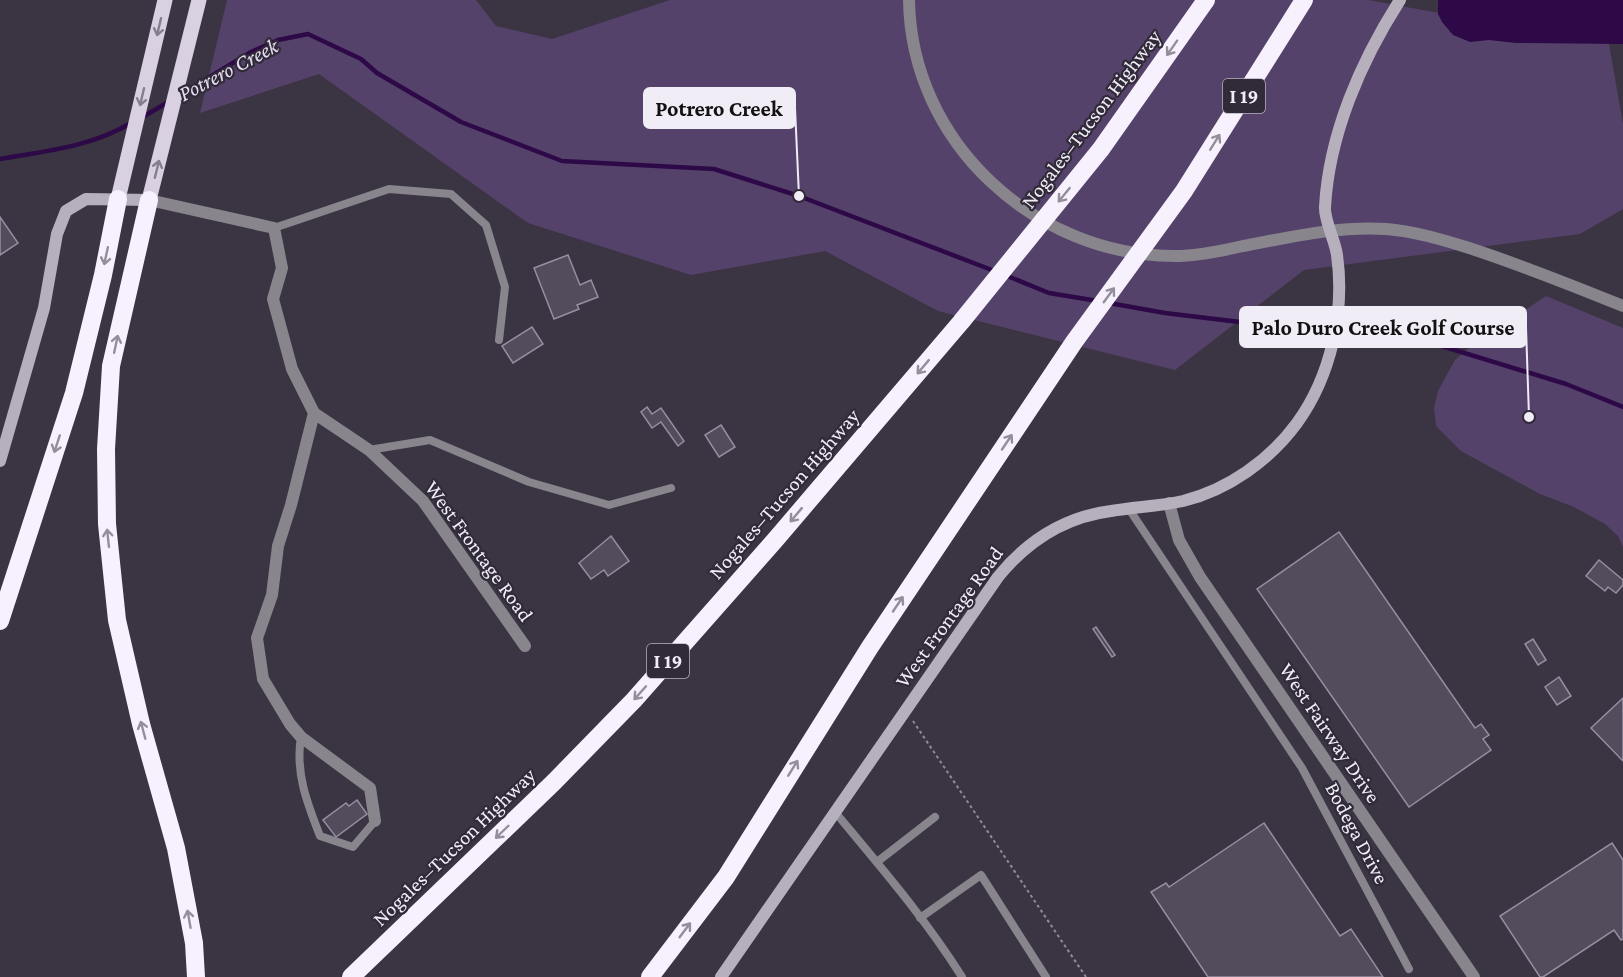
<svg xmlns="http://www.w3.org/2000/svg" width="1623" height="977" font-family="'Crimson Pro',serif">
  <style>
    .green { fill: #55426a }
    .water { fill: #2d0948 }
    .lines { fill: none; stroke-linecap: round; stroke-linejoin: round }
    .stream { stroke: #2d0948; stroke-width: 4.5 }
    .building { fill: #534c5c; stroke: #968ea1; stroke-width: 1.5 }
    .path { stroke: #918b98; stroke-width: 2; stroke-dasharray: 3 3; stroke-linecap: butt }
    .lane { stroke: #88858d; stroke-width: 8 }
    .street { stroke: #88858d; stroke-width: 12 }
    .secondary { stroke: #b6b0bd; stroke-width: 12 }
    .primary { stroke: #d9d1e2; stroke-width: 15 }
    .highway { stroke: #f7f1fd; stroke-width: 18 }
    .oneway { stroke: #857e8e }
    .oneway2 { stroke: #948e9b }
    .labels { text-anchor: middle; stroke-width: 4.5; stroke-linejoin: round; paint-order: stroke }
    .shield { fill: #312a39; stroke: #b7b2be; stroke-width: 1.5 }
    .shield-label { font-size: 20px; font-weight: bold; fill: #f1edf7 }
    .street-label { font-size: 21px; fill: #f1edf7; stroke: #312a39 }
    .water-label { font-size: 22px; font-style: italic; fill: #e5ddf1; stroke: #312a39 }
    .leader { fill: none; stroke: #f1edf7; stroke-width: 2 }
    .callout-dot { fill: #f1edf7; stroke: #312a39; stroke-width: 2 }
    .callout { fill: #f1edf7; stroke: #f1edf7; stroke-width: 2 }
    .callout-label { font-size: 22px; text-anchor: middle; font-weight: bold; fill: #111 }
  </style>
  <rect width="100%" height="100%" fill="#3b3443"/>
  <path class="green" d="M227 0H476L496 26 552 39 670 0H1368L1609 44 1623 124V209L1580 234 1304 270 1175 370 938 311 825 251 691 275 528 223 319 74 200 113Z
    M1546 296 1623 328V547L1618 536 1605 524 1574 507 1540 494 1461 451 1436 426 1434 408 1438 391 1455 360 1469 348Z"/>
  <path class="water" d="M1438 0H1623V44L1516 43 1489 40 1470 42 1453 35 1442 22 1438 14Z"/>
  <g class="lines">
    <path class="stream" d="M180 95 251 52 278 40 308 34 361 59 377 73 461 122 562 161 714 169 799 196 997 272
      M141 118 170 101
      M0 159C45 151 91 147 131 123
      M1005 275 1049 293 1098 301
      M1109 303 1165 313 1273 326 1386 329 1566 384 1623 407"/>
  </g>
  <path class="building" d="M0 217 18 243 0 255Z
    M568 255 580 285 591 280 598 297 577 305 579 309 554 319 534 268Z
    M532 327 543 344 513 363 502 346Z
    M647 407 652 414 661 408 684 441 678 446 661 422 652 428 641 412Z
    M721 425 735 447 719 457 705 435Z
    M1339 532 1475 728 1481 724 1489 735 1483 739 1491 750 1409 807 1257 589Z
    M611 536 629 561 608 576 604 570 591 579 579 563Z
    M1599 560 1623 580V585L1616 593 1608 587 1605 591 1586 576Z
    M1096 627 1115 655 1112 657 1093 629Z
    M1533 639 1546 660 1538 665 1525 644Z
    M1559 677 1571 696 1557 705 1545 687Z
    M1623 698V761L1591 728Z
    M357 800 367 814 336 837 323 820 346 803 349 806Z
    M1264 823 1340 936 1351 929 1383 977H1208L1151 892 1166 883 1169 887Z
    M1612 843 1623 860V939L1621 940 1614 930 1543 977H1540L1500 916Z"/>
  <g class="lines">
    <path class="path" d="M913 721 1086 977"/>
    <path class="lane" d="M274 228 389 189 451 194 486 225 505 287 499 340
      M369 450 430 440 529 482 609 505 671 488
      M1129 509 1302 768 1409 969
      M301 737C295 772 307 803 320 836L353 847 375 821
      M835 812C879 865 925 918 962 977
      M877 862 935 817
      M920 918 981 875 1046 977"/>
    <path class="street" d="M909 0C911 142 1035 256 1175 256 1198 256 1221 251 1243 246 1291 237 1337 226 1386 229 1413 231 1440 239 1466 247 1519 264 1571 285 1623 306
      M149 200 274 228 282 268 273 299 292 369 314 413 369 450 423 501 525 646
      M314 413 291 505 278 546 272 595 257 638 263 679 290 724 301 737 370 788 375 821
      M1169 503 1179 540 1200 577 1474 977"/>
    <path class="secondary" d="M0 461 44 308 57 234 66 211 86 199 149 200
      M721 977 998 577C1028 540 1064 517 1111 511 1135 507 1160 506 1183 501 1228 490 1270 460 1297 423 1331 376 1345 312 1337 255 1335 240 1324 220 1325 207 1329 134 1361 61 1400 0"/>
    <path class="primary" d="M118 199 165 0
      M149 200 199 0"/>
    <path class="highway" d="M149 200 111 366 106 449 107 524 117 620 141 724 176 848 194 943 196 977
      M0 621 74 393 103 275 118 199
      M351 977 554 782 634 700 776 539 961 322 1101 149 1206 0
      M650 977 726 877 870 647 1074 342 1184 191 1304 0"/>
  </g>
  <defs><path id="oneway-shaft" d="M-6 0H5M1.5-3L5.5 0L1.5 3" fill="none" stroke-width="1.6" stroke-linecap="round" stroke-linejoin="round" transform="scale(1.5)"/></defs>
  <g class="oneway">
    <use href="#oneway-shaft" transform="translate(159 27) rotate(103)"/>
    <use href="#oneway-shaft" transform="translate(142 97) rotate(103)"/>
    <use href="#oneway-shaft" transform="translate(157 169) rotate(-76)"/>
  </g>
  <g class="oneway2">
    <use href="#oneway-shaft" transform="translate(1172 48) rotate(125)"/>
    <use href="#oneway-shaft" transform="translate(1215 142) rotate(-58)"/>
    <use href="#oneway-shaft" transform="translate(1064 195) rotate(129)"/>
    <use href="#oneway-shaft" transform="translate(106 256) rotate(102)"/>
    <use href="#oneway-shaft" transform="translate(1109 295) rotate(-54)"/>
    <use href="#oneway-shaft" transform="translate(116 344) rotate(-78)"/>
    <use href="#oneway-shaft" transform="translate(923 367) rotate(130)"/>
    <use href="#oneway-shaft" transform="translate(1007 442) rotate(-56)"/>
    <use href="#oneway-shaft" transform="translate(57 444) rotate(108)"/>
    <use href="#oneway-shaft" transform="translate(796 515) rotate(130)"/>
    <use href="#oneway-shaft" transform="translate(108 538) rotate(-96)"/>
    <use href="#oneway-shaft" transform="translate(898 604) rotate(-56)"/>
    <use href="#oneway-shaft" transform="translate(640 693) rotate(132)"/>
    <use href="#oneway-shaft" transform="translate(143 730) rotate(-105)"/>
    <use href="#oneway-shaft" transform="translate(793 768) rotate(-58)"/>
    <use href="#oneway-shaft" transform="translate(502 832) rotate(136)"/>
    <use href="#oneway-shaft" transform="translate(189 919) rotate(-100)"/>
    <use href="#oneway-shaft" transform="translate(685 930) rotate(-53)"/>
  </g>
  <g class="labels">
    <g class="shield">
      <rect x="1223" y="79" width="42" height="34" rx="4.5"/>
      <rect x="647" y="644" width="42" height="34" rx="4.5"/>
    </g>
    <g class="shield-label">
      <text x="1244" y="103">I 19</text>
      <text x="668" y="668">I 19</text>
    </g>
    <g class="street-label">
      <text transform="translate(1091 119) rotate(-53)" y="7">Nogales–Tucson Highway</text>
      <text transform="translate(784 494) rotate(-49)" y="7">Nogales–Tucson Highway</text>
      <text transform="translate(479 551) rotate(54)" y="7">West Frontage Road</text>
      <text transform="translate(949 617) rotate(-54)" y="7">West Frontage Road</text>
      <text transform="translate(1330 733) rotate(56)" y="7">West Fairway Drive</text>
      <text transform="translate(1357 833) rotate(62)" y="7">Bodega Drive</text>
      <text transform="translate(454 847) rotate(-44)" y="7">Nogales–Tucson Highway</text>
    </g>
    <g class="water-label">
      <text transform="translate(228 69) rotate(-28)" y="8">Potrero Creek</text>
    </g>
  </g>
  <path class="leader" d="M799 196L795 108M1529 417L1526 327"/>
  <g class="callout-dot">
    <circle cx="799" cy="196" r="6"/>
    <circle cx="1529" cy="417" r="6"/>
  </g>
  <g class="callout">
    <rect x="644" y="88" width="151" height="40" rx="6"/>
    <rect x="1240" y="307" width="286" height="40" rx="6"/>
  </g>
  <g class="callout-label">
    <text x="719" y="116">Potrero Creek</text>
    <text x="1383" y="335">Palo Duro Creek Golf Course</text>
  </g>
</svg>
